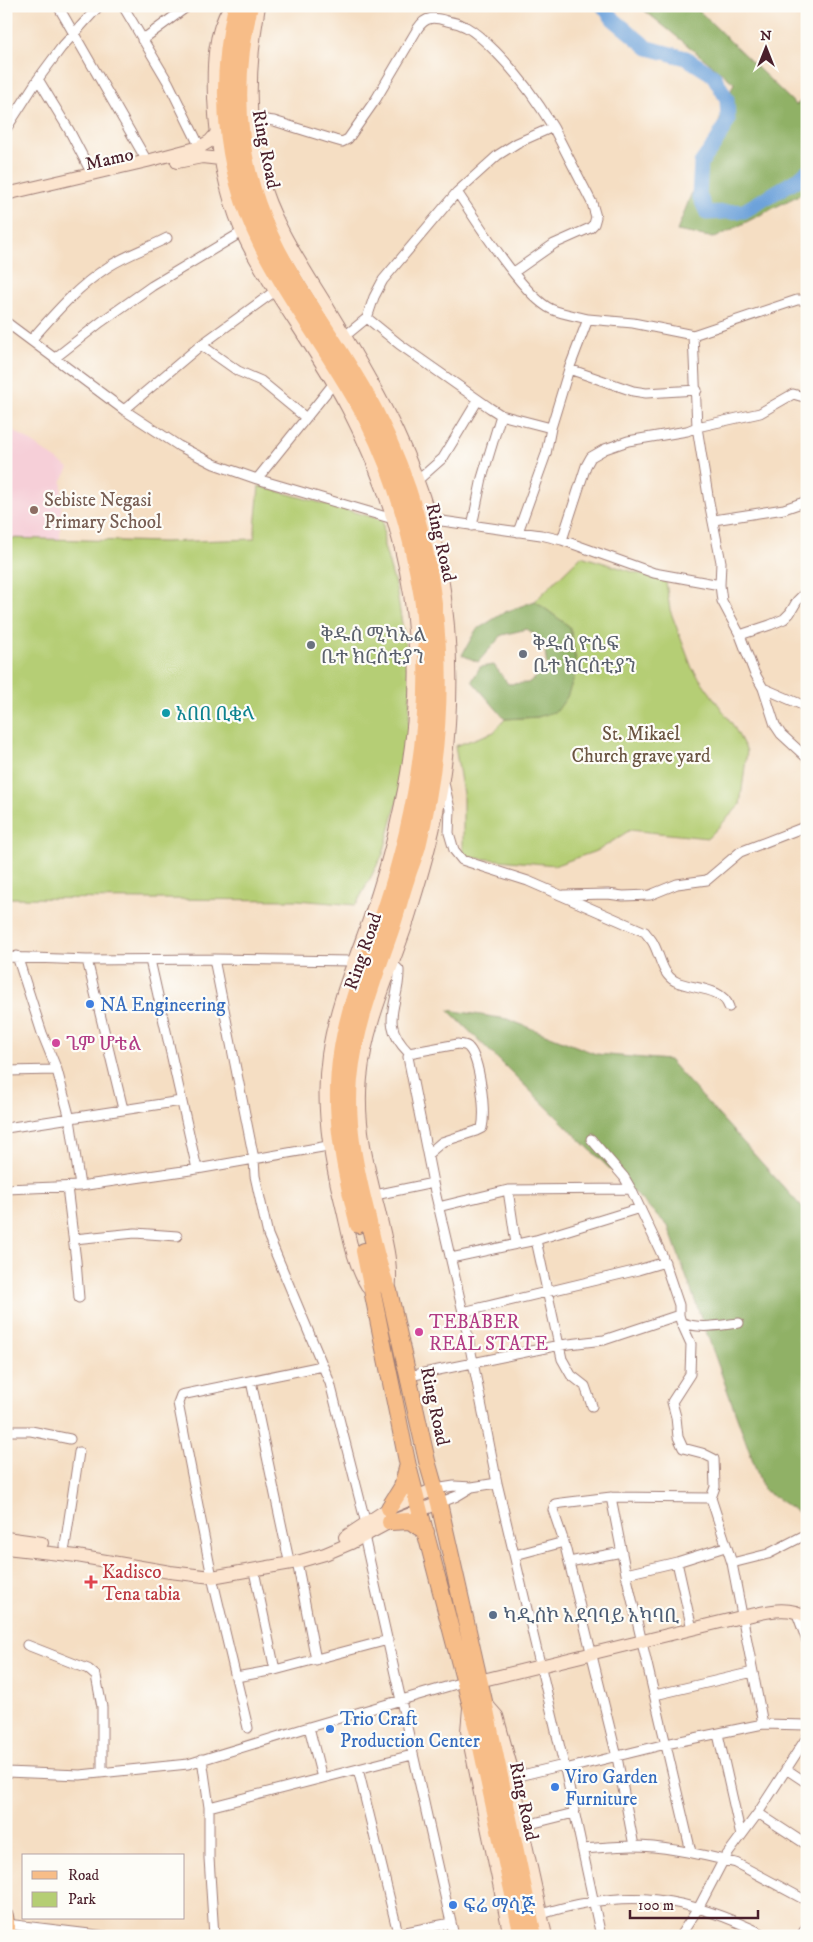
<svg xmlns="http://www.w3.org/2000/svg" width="813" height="1942" font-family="'IM FELL DW Pica','Noto Serif Ethiopic',serif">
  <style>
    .built { fill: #f6cfd8 }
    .green { fill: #b5ce74; stroke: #807650 }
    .forest { fill: #90b166; stroke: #6d6848 }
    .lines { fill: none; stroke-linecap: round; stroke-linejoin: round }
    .river { stroke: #6da2da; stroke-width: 15 }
    .street-casing { stroke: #a07e77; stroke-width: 11 }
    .secondary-casing { stroke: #a07e77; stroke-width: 14 }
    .primary-casing { stroke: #a07e77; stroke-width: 16 }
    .highway-casing { stroke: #a07e77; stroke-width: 18 }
    .street { stroke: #fff; stroke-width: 9 }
    .secondary { stroke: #fce5cf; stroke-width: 12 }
    .primary { stroke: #f7bd88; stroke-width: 14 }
    .highway { stroke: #f7bd88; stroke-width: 16 }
    .education-dot { fill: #8d6e63; stroke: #fdfcf7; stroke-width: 2 }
    .worship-dot { fill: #6b7280; stroke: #fdfcf7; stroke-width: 2 }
    .culture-dot { fill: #0f9aa8; stroke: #fdfcf7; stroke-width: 2 }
    .shop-dot { fill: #3f7fe0; stroke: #fdfcf7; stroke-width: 2 }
    .hotel-dot { fill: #d1479c; stroke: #fdfcf7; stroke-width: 2 }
    .health-dot { fill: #e0444e; stroke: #fdfcf7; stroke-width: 2 }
    .service-dot { fill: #5c6f8a; stroke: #fdfcf7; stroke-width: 2 }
    .labels { text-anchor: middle; stroke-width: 4.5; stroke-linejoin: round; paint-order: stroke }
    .street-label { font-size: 19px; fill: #4a1f2b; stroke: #fdfcf7 }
    .education-label { font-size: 19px; fill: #785e54; stroke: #fdfcf7; text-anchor: start }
    .worship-label { font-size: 19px; fill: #5b616d; stroke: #fdfcf7; text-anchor: start }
    .culture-label { font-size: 19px; fill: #0d838f; stroke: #fdfcf7; text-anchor: start }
    .park-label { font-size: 19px; fill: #6a5441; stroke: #fdfcf7 }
    .shop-label { font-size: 19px; fill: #366cbe; stroke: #fdfcf7; text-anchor: start }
    .hotel-label { font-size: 19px; fill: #b23c85; stroke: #fdfcf7; text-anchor: start }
    .health-label { font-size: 19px; fill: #be3a42; stroke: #fdfcf7; text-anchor: start }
    .service-label { font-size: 19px; fill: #4e5e75; stroke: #fdfcf7; text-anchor: start }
  </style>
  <rect width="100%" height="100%" fill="#fdfcf7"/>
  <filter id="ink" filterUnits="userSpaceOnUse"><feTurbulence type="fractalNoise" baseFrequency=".02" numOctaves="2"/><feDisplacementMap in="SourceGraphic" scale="10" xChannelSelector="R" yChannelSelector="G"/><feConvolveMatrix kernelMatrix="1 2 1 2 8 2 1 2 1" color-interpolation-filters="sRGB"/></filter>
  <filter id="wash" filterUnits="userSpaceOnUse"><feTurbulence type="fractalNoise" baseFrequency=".0096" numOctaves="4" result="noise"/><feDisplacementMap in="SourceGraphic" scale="20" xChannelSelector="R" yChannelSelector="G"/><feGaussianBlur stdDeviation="1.12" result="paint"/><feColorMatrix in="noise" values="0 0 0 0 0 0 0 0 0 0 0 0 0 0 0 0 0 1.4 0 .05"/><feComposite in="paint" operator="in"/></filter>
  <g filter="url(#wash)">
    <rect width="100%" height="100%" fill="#f5dec3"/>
    <path class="built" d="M6 425 69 468 62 480 60 539H6Z"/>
    <path class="green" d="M259 486 383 520 384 546 396 588 411 677 407 765 383 854 356 905 297 900 6 898V538L163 542 254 539Z
      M581 556 666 582 670 610 692 668 733 725 747 751 740 805 708 838 630 830 599 850 556 865 463 857V794L455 746 494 732 505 719 538 717 577 669 570 627 535 601Z"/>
    <path class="forest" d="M639 6H694L796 105 807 96V191L715 238 677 231 734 83Z
      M535 601 570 627 577 669 567 697 557 711 538 717 505 719 472 681 480 667 494 665 508 684 528 683 547 668 544 641 527 629 502 635 478 662 462 655 476 630 505 612Z
      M448 1010 507 1019 596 1054 669 1060 807 1213V1522L806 1518 763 1489 668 1226Z"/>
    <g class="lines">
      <path class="river" d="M603 6 613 19 648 48 686 58 713 75 727 99 728 121 715 144 701 163 699 195 707 213 744 211 798 179 807 171"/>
    </g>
  </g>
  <g filter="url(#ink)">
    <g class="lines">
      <g class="street-casing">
        <path id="street" d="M58 6 147 161
          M123 6 168 82 200 147
          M142 40 188 6
          M38 79 69 130 92 174
          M250 118 274 121 335 140 342 142 348 139 376 99 418 28C426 16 434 17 447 21 453 22 460 24 466 27 477 33 486 42 495 51 518 74 536 99 553 127L517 143 498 155 457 192 383 280 374 297 367 318
          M6 129 38 79 61 48 99 6
          M457 192C476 220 523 296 551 309 562 314 576 316 588 319
          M514 272 554 244 590 228 594 224 596 217 592 203 553 127
          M6 322 124 410 179 446 214 464 257 479 393 519
          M693 335 797 300H807
          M345 336 367 318 399 344 490 408 501 415 551 428 569 369 588 319 633 323 693 335 697 427 709 502 721 562 720 585 722 601 740 635 754 672 763 688 775 725 781 734 807 758
          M31 340C55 313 77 287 108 267 126 255 148 248 167 238
          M201 345 238 371 261 381 306 418 334 383
          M55 358 101 322 152 286 242 232
          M569 369 633 391 646 393 697 390
          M124 410 201 345 275 291
          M257 479 306 418
          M417 481 443 458 478 400
          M714 520 784 509 807 501
          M431 522 442 521 541 535 562 540 654 573 720 585
          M472 526 482 478 501 415
          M518 532 546 454 551 428
          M562 540 586 466 591 457 605 449 628 441 687 431 697 427 760 413 793 394 807 398
          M740 635 770 625 784 619 790 613 797 601 807 591
          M763 688 807 707
          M444 783 450 809 449 833 454 850 462 860 528 881 645 932C647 935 650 938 652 941 660 953 661 974 675 981 692 990 722 986 729 1007
          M564 895 608 894 623 896 650 895 677 884 707 880 740 852 807 826
          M17 956 42 1033 57 1070 70 1119 80 1186
          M6 957 87 960 214 959 352 961
          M214 959 254 1159 255 1176 268 1235 330 1383 366 1524
          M87 960 123 1109
          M150 960 197 1169
          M393 964 399 970C400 1005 377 1021 409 1053
          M409 1053 408 1057 433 1183 463 1312 497 1483 565 1769 601 1936
          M409 1053 458 1044C462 1045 466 1044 469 1048 480 1060 486 1111 482 1128L476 1131 442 1142 428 1154
          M6 1071 57 1070
          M6 1128 181 1101
          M591 1139 624 1177 631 1189 662 1255 679 1305V1315L681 1322C699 1330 720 1325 739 1323
          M67 1187 76 1261 79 1298
          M6 1189 80 1186 197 1169 328 1146
          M508 1190 516 1244
          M375 1195 433 1183
          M438 1207 508 1190 631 1189
          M74 1239 135 1233 177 1236
          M536 1240 562 1359 571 1375 585 1386 592 1406
          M451 1258 536 1240 640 1208
          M463 1312 638 1270 665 1262
          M681 1322 691 1344 690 1374 672 1402 676 1417 678 1437 683 1448 702 1453 714 1459 715 1487 711 1498 732 1563 763 1724
          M409 1376 560 1345 604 1340 679 1315
          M251 1381 288 1556
          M6 1431H31L70 1439
          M435 1489 454 1486 472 1487 497 1483
          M611 1497 626 1574 691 1852
          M439 1503 457 1496 472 1487
          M364 1536 454 1936
          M65 1546 79 1452
          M515 1555 564 1542
          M297 1562 316 1660
          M569 1562 622 1552
          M677 1562 692 1629
          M732 1563 768 1554 807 1534
          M254 1571 275 1670
          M626 1574 677 1562 725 1547
          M796 1611 807 1641
          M27 1645 88 1669 96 1676 102 1707V1772
          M236 1677 275 1670 388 1640
          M655 1695 753 1672
          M309 1727 322 1778
          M248 1728 212 1577 178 1403 181 1395 322 1366
          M718 1734 741 1836
          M202 1759 209 1807V1858L214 1936
          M565 1769 666 1744 763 1724 807 1725
          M786 1769 807 1783
          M6 1772 80 1775 188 1764 309 1727 463 1682
          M514 1777 564 1765
          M209 1807 358 1769
          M758 1813 807 1845
          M522 1826 574 1813
          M634 1846 617 1757 564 1542 553 1510 555 1504 562 1503 611 1497 711 1498
          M582 1849C599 1848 616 1846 633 1846 665 1846 705 1855 736 1863L807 1901
          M542 1914C628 1887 687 1896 767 1936
          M7 1924 106 1936
          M398 1933 358 1769 412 1755
          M386 1936 451 1923
          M680 1936 699 1907 724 1859 758 1813 807 1737
          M801 1936 807 1926"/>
      </g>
      <g class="secondary-casing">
        <path id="secondary" d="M230 6C213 34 213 66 214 98 216 143 223 187 241 230 250 252 264 273 277 294 301 332 327 369 348 409 378 467 400 530 410 594 421 670 415 748 397 822 390 855 380 888 369 920 353 964 335 1008 328 1055 321 1104 329 1155 341 1202 348 1230 352 1261 367 1286
          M259 6C249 62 246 118 260 174 273 224 304 268 330 311 378 390 425 471 440 564 454 645 454 731 437 812 430 850 418 887 407 923 390 974 366 1024 361 1078 356 1123 368 1168 379 1211 385 1238 393 1263 389 1291
          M177 162 202 157 220 159
          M6 194 147 161 200 147 210 141 216 134
          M345 1537 389 1508 435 1489
          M6 1538 42 1543
          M6 1548 77 1556 170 1572 212 1577 297 1562 325 1554 351 1543 390 1522 439 1503
          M479 1681 741 1617C764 1613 786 1604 807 1617
          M484 1701 497 1716 514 1777 522 1826 546 1936
          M469 1708 467 1731 510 1936"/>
      </g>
      <g class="primary-casing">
        <path id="primary" d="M6 1916 9 1936"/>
      </g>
      <g class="highway-casing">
        <path id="highway" d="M236 6C216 94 225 182 270 261 300 315 338 365 367 420 395 474 412 537 422 597 425 616 425 636 426 655 429 743 412 829 384 913 368 959 348 1005 341 1054 332 1112 344 1169 358 1225
          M250 6C228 99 239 184 287 267 315 316 349 361 375 411 406 472 426 537 434 604 444 684 437 768 418 846 415 857 410 867 407 878 401 895 397 913 391 930 374 979 355 1027 350 1079 346 1122 355 1165 365 1206 372 1234 377 1265 389 1291L427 1461 439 1503 484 1701 534 1936
          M364 1251 408 1466 477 1729 522 1936
          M389 1508 402 1487 407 1468
          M390 1522 410 1521 426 1532"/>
      </g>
      <use href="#street" class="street"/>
      <use href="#secondary" class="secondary"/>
      <use href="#primary" class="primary"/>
      <use href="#highway" class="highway"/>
    </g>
  </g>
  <circle class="education-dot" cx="34" cy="510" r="5"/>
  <g class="worship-dot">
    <circle cx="311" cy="645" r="5"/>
    <circle cx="523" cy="654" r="5"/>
  </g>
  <circle class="culture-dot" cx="166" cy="713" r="5"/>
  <g class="shop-dot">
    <circle cx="90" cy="1004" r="5"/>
    <circle cx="330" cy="1729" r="5"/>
    <circle cx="555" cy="1787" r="5"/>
    <circle cx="453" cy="1905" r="5"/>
  </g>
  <g class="hotel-dot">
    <circle cx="56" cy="1043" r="5"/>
    <circle cx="419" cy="1332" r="5"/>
  </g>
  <path class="health-dot" d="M88.5 1574.5h5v5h5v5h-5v5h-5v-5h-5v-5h5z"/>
  <circle class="service-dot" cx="493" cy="1615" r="5"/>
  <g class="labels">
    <g class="street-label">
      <text transform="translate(267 149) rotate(79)" y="7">Ring Road</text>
      <text transform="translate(109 158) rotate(-13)" y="7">Mamo</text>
      <text transform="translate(442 542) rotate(77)" y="7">Ring Road</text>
      <text transform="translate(362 951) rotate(-71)" y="7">Ring Road</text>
      <text transform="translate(436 1406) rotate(78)" y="7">Ring Road</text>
      <text transform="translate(525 1801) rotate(78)" y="7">Ring Road</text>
    </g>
    <g class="education-label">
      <text x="44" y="506">Sebiste Negasi<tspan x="44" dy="22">Primary School</tspan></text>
    </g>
    <g class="worship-label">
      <text x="321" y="641">ቅዱስ ሚካኤል<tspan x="321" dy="22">ቤተ ክርስቲያን</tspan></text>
      <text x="533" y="650">ቅዱስ ዮሴፍ<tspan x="533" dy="22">ቤተ ክርስቲያን</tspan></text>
    </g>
    <g class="culture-label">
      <text x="176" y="720">አበበ ቢቂላ</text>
    </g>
    <g class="park-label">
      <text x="641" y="740">St. Mikael<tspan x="641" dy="22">Church grave yard</tspan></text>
    </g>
    <g class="shop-label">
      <text x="100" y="1011">NA Engineering</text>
      <text x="340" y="1725">Trio Craft<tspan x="340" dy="22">Production Center</tspan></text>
      <text x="565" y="1783">Viro Garden<tspan x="565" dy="22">Furniture</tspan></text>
      <text x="463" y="1912">ፍሬ ማሳጅ</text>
    </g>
    <g class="hotel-label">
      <text x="66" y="1050">ጌም ሆቴል</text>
      <text x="429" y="1328">TEBABER<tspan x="429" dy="22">REAL STATE</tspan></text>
    </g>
    <g class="health-label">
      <text x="102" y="1578">Kadisco<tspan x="102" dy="22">Tena tabia</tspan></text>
    </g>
    <g class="service-label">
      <text x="503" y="1622">ካዲስኮ አደባባይ አካባቢ</text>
    </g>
  </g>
  <rect width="813" height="1942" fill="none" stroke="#fdfcf7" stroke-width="25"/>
  <rect x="22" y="1854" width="162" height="65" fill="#fdfcf7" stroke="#b5a4a5"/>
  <rect x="32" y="1871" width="25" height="8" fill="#f7bd88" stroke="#b5a4a5"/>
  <text x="68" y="1880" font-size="15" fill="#4a1f2b">Road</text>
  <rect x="32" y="1892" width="25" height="15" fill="#b5ce74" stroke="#b5a4a5"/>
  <text x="68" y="1904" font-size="15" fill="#4a1f2b">Park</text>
  <g transform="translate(766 48)" stroke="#fdfcf7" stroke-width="4" paint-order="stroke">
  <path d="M0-4L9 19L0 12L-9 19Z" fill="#4a1f2b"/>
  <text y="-8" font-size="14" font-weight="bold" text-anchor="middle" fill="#4a1f2b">N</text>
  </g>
  <path d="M630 1910v8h128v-8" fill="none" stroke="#4a1f2b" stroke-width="2.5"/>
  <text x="638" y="1910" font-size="15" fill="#4a1f2b" stroke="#fdfcf7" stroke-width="4" paint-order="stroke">100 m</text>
</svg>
